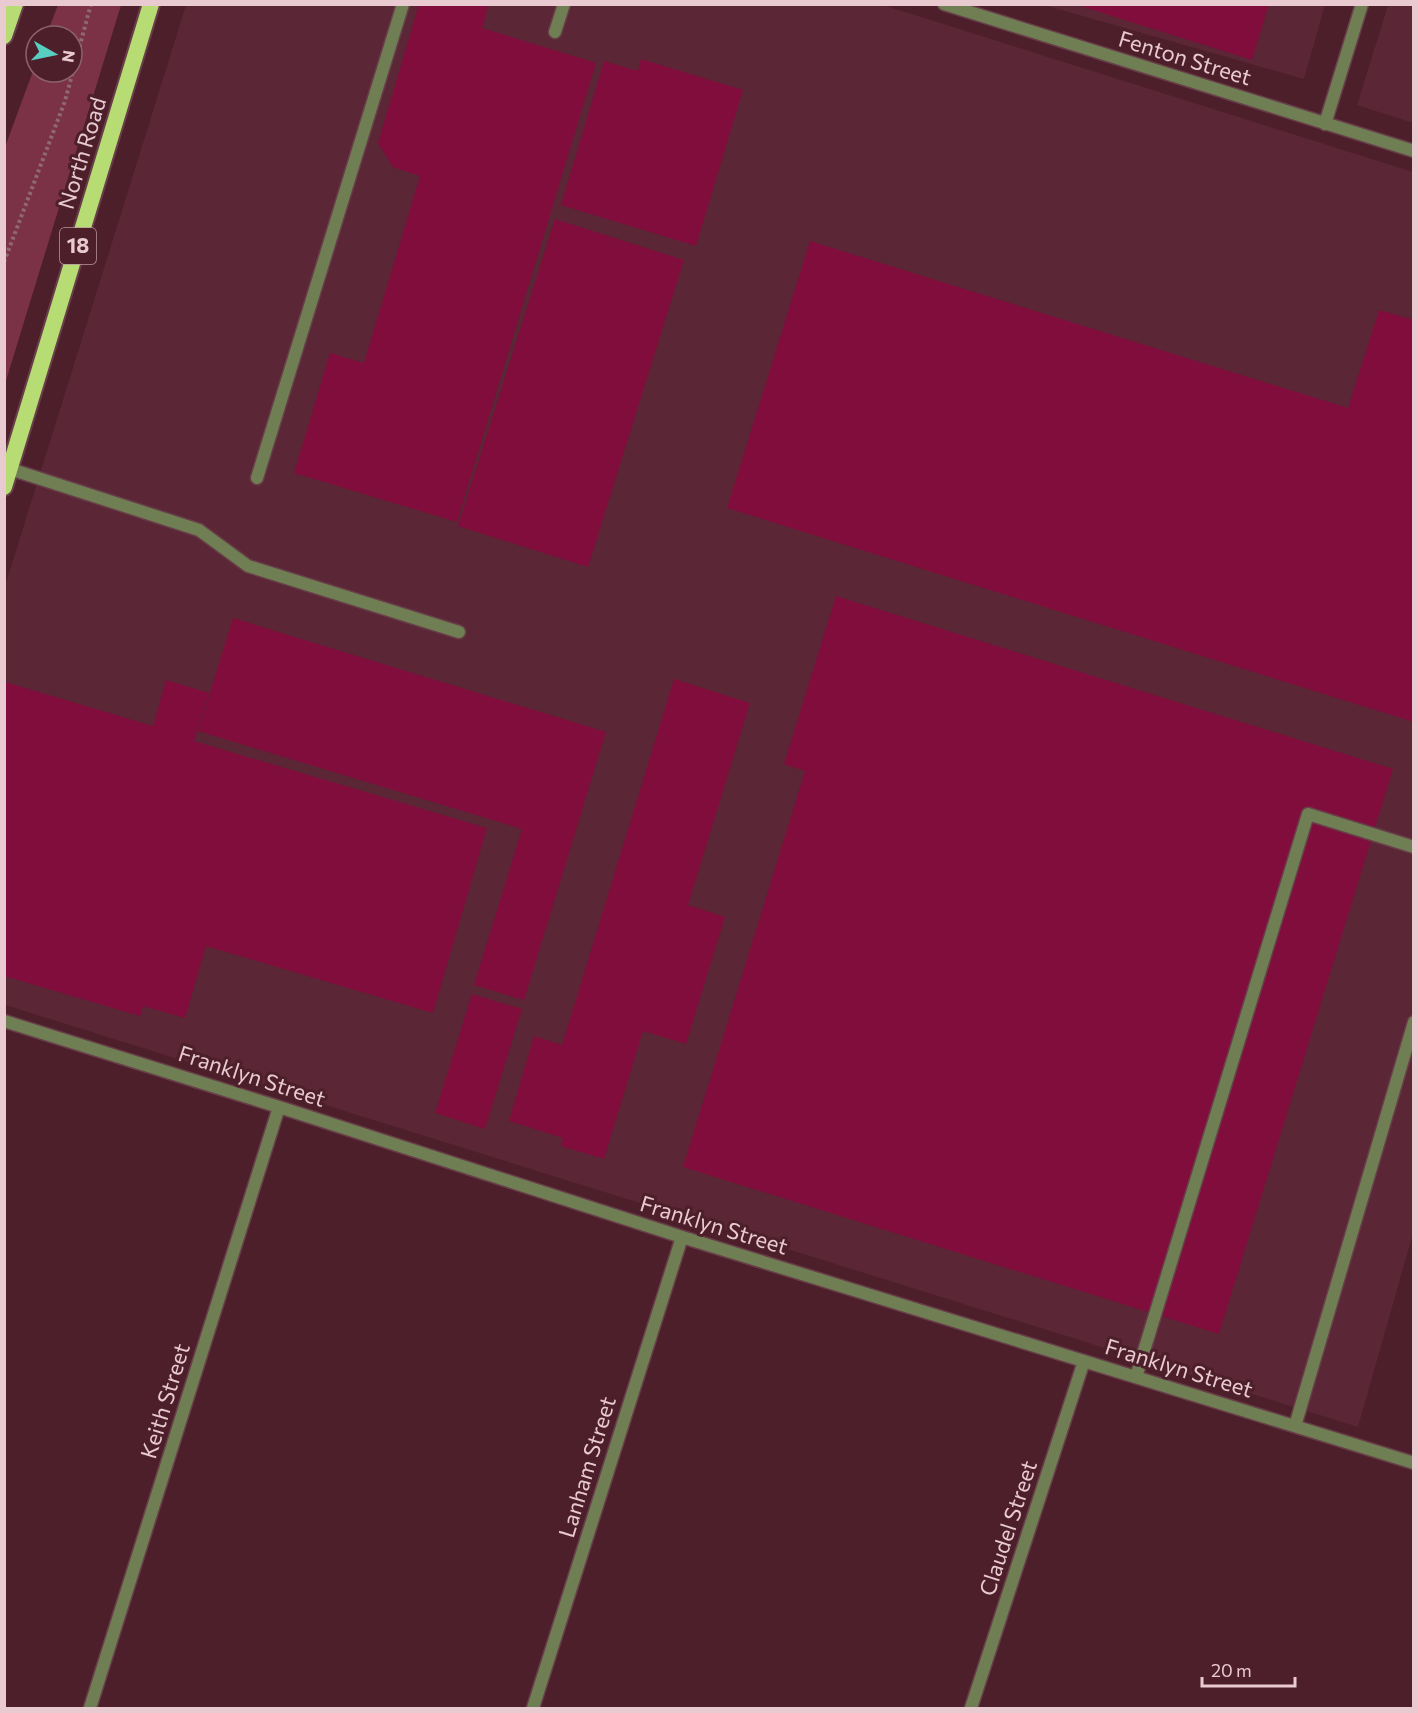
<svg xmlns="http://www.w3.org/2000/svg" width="1418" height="1713" font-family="Commissioner,sans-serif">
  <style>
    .built { fill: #5b2635 }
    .green { fill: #7b3247 }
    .building { fill: #800d3b }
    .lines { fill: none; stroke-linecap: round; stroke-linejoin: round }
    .service-casing { stroke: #683e49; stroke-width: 15 }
    .minor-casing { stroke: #683e49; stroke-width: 15 }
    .trunk-casing { stroke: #683e49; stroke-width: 20 }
    .path { stroke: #8f6872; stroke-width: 4; stroke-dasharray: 3 3; stroke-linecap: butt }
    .service { stroke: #6f7f53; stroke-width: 12 }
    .minor { stroke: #6f7f53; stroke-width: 12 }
    .trunk { stroke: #b8dc74; stroke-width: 16 }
    .labels { text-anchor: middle; stroke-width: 6; stroke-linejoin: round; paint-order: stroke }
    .shield { fill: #4c1f2b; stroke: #ba979e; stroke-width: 1.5 }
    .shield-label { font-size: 21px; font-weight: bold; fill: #e9cad0 }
    .street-label { font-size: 22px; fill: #e9cad0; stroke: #4c1f2b }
  </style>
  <rect width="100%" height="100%" fill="#4c1f2b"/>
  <path class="built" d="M186 5H883L1413 172 1414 1230 1358 1427 5 1005V586Z
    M1044 5H1325L1304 79Z
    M1388 5H1413V123L1357 105Z"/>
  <path class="green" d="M58 5H121L5 384V147L36 63V72H72V36H46Z"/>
  <path class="building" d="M419 4H489L482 28 596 63 457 522 294 473 330 353 364 363 420 176 393 167 378 143Z
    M1074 4H1269L1252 60Z
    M641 59 743 90 696 246 561 205 604 61 638 71Z
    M555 219 684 260 588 567 458 526Z
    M810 241 1348 408 1379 310 1414 320V722L727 508Z
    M836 596 1393 769 1219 1334 683 1167 805 771 784 764Z
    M233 618 606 732 524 1000 474 985 522 829 198 731Z
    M674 679 750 703 688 905 725 917 686 1044 643 1031 604 1159 561 1146 563 1138 509 1121 534 1036 562 1045Z
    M166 680 209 693 194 741 487 828 433 1013 206 946 185 1018 143 1006 140 1016 4 976 5 682 153 726Z
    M472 994 522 1009 485 1129 435 1113Z"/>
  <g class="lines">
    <g class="service-casing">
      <path id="service" d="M555 32 564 4
        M10 469 199 530 248 566 459 632
        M257 478 403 4"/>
    </g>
    <g class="minor-casing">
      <path id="minor" d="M944 4 1414 151
        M1325 124 1362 4
        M4 1021 279 1107 682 1237 1414 1463
        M1136 1377 1308 814 1414 847
        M1295 1426 1414 1022
        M90 1708 279 1107
        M533 1708 682 1237
        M971 1708 1084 1361"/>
    </g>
    <g class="trunk-casing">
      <path id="trunk" d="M4 36 15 4
        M4 487 151 4"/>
    </g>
    <path class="path" d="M4 262 65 101 91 4"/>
    <use href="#service" class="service"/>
    <use href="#minor" class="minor"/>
    <use href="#trunk" class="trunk"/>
  </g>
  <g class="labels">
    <rect class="shield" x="60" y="228" width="36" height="36" rx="4.5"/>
    <g class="shield-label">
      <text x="78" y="253">18</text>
    </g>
    <g class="street-label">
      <text transform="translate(1185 58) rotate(17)" y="8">Fenton Street</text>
      <text transform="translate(82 153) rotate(-73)" y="8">North Road</text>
      <text transform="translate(252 1076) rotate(18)" y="8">Franklyn Street</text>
      <text transform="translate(714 1225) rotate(17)" y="8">Franklyn Street</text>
      <text transform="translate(1179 1368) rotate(17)" y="8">Franklyn Street</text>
      <text transform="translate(165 1401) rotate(-73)" y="8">Keith Street</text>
      <text transform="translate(587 1467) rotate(-73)" y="8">Lanham Street</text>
      <text transform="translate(1008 1528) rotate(-72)" y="8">Claudel Street</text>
    </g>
  </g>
  <rect width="1418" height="1713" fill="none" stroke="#e9cad0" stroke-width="12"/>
  <g transform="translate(54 54) rotate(99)"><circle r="28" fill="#4c1f2b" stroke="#8b636d" stroke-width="1.5"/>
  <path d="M0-4.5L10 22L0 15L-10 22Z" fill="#58cec0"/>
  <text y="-9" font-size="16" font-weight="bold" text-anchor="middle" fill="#e9cad0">N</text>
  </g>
  <path d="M1202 1677v9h93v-9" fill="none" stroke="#e9cad0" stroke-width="3"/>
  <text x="1211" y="1677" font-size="18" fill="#e9cad0" stroke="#4c1f2b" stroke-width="4.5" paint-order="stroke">20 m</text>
</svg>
